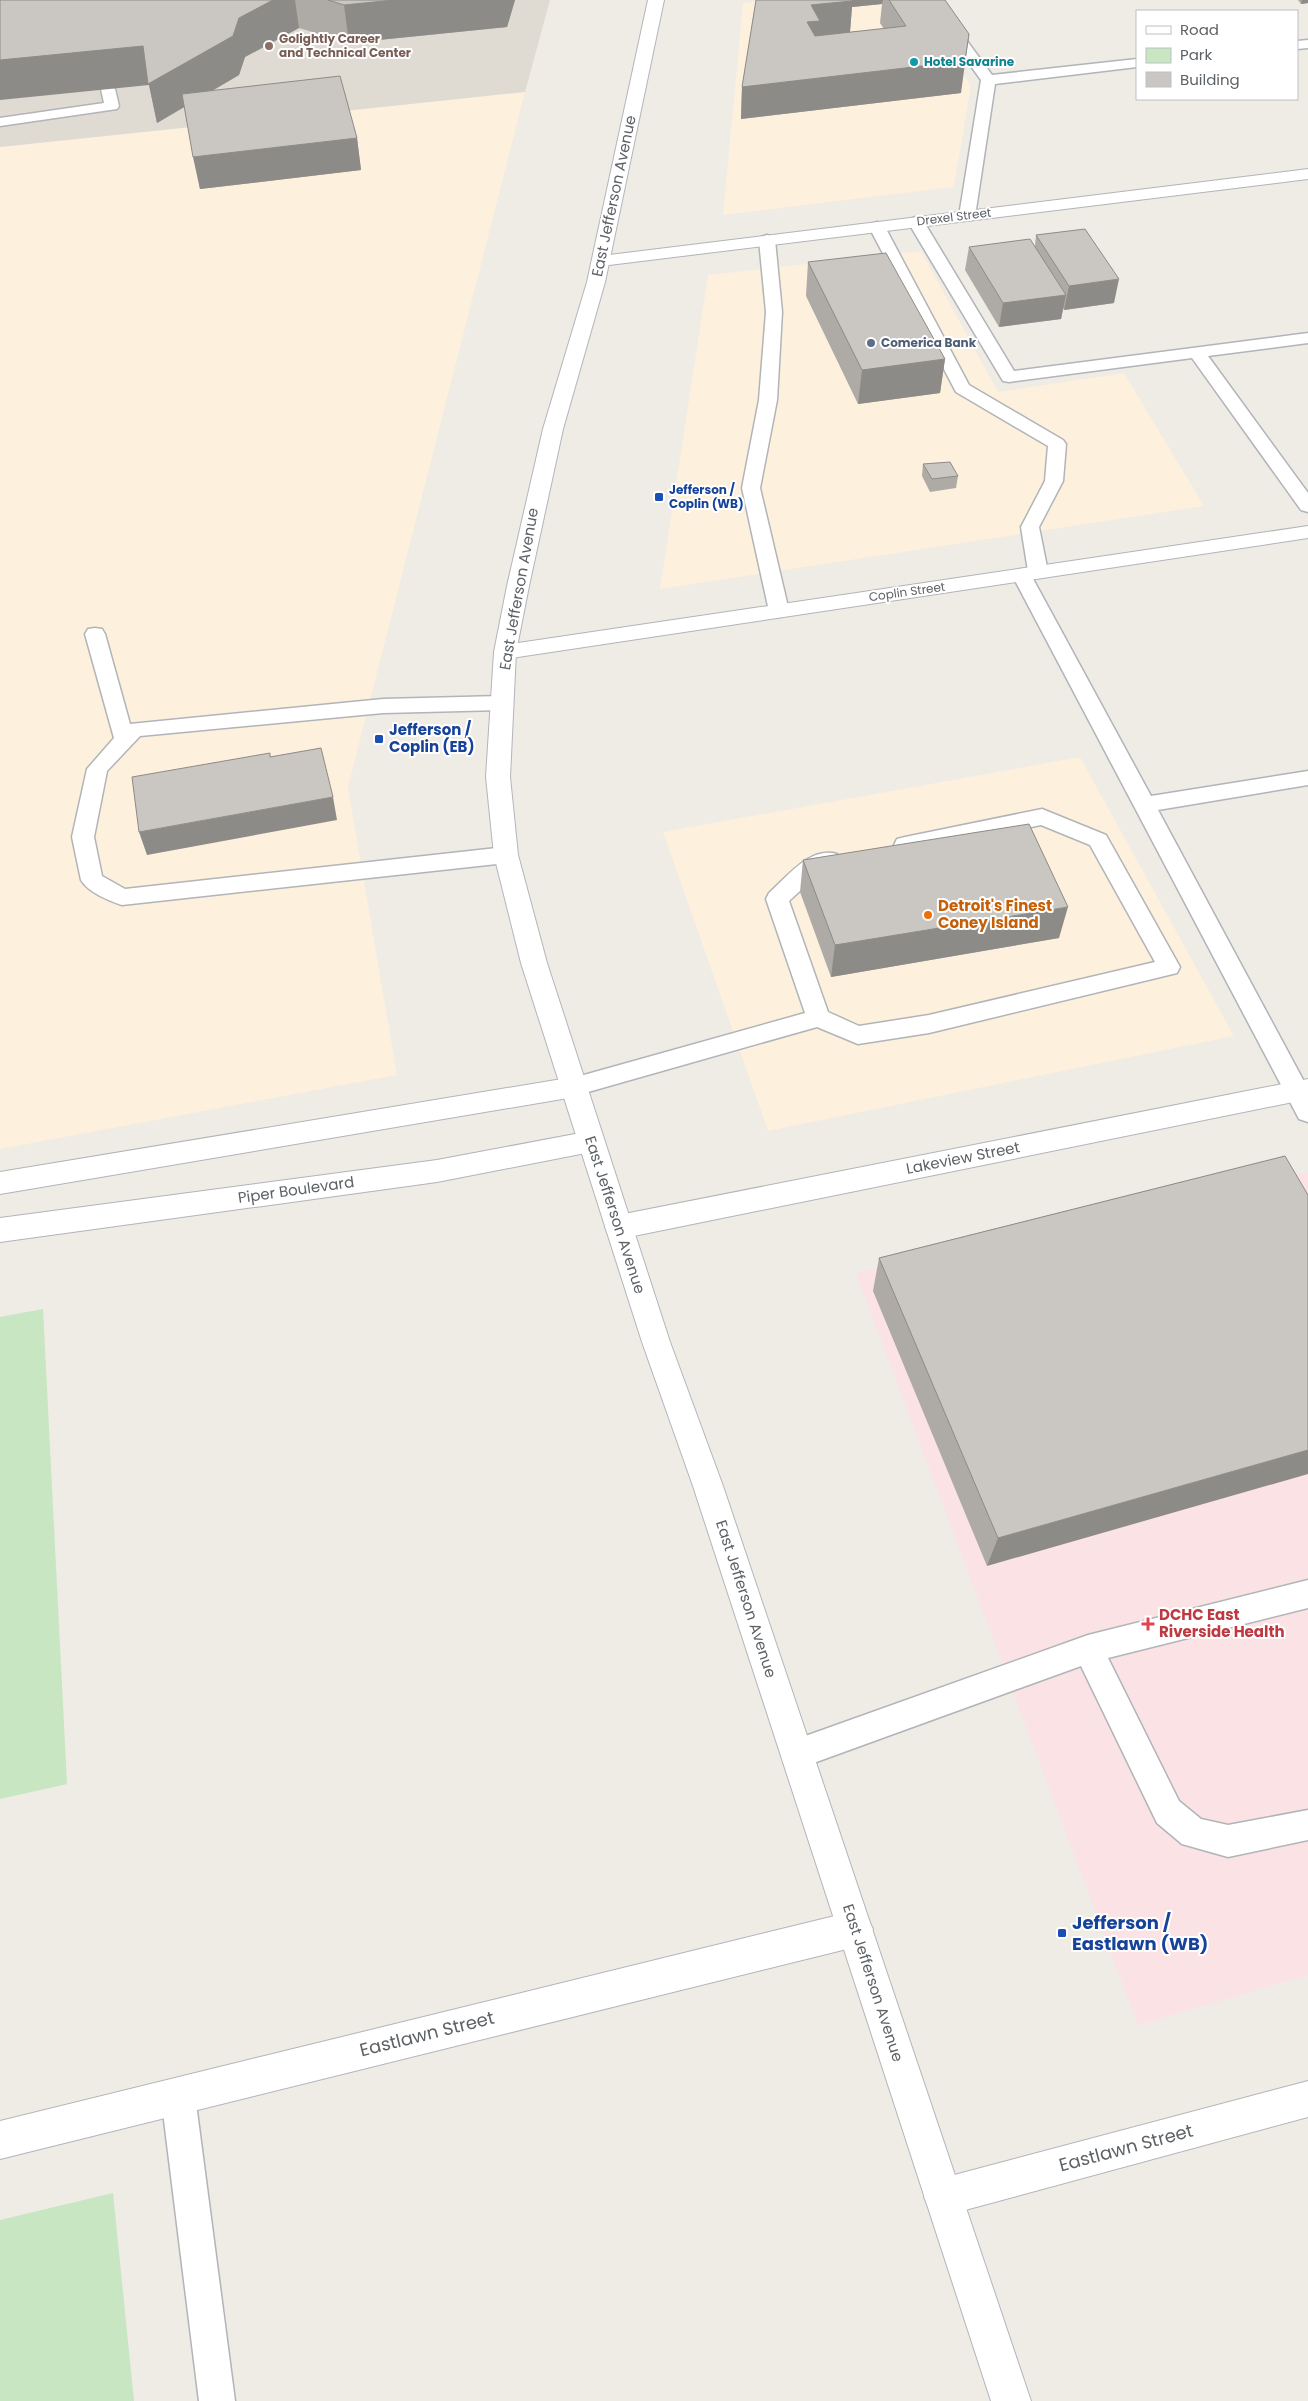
<svg xmlns="http://www.w3.org/2000/svg" width="1308" height="2401" font-family="Poppins,sans-serif">
  <style>
    .commercial { fill: #fdf0dc }
    .education { fill: #dfdbd3 }
    .medical { fill: #fbe2e4 }
    .green { fill: #c8e6c2 }
    .lines { fill: none; stroke-linecap: round; stroke-linejoin: round }
    .service-casing { stroke: #b1b4b8; stroke-width: 3 }
    .minor-casing { stroke: #b1b4b8; stroke-width: 2 }
    .secondary-casing { stroke: #b2b6ba; stroke-width: 2 }
    .service { fill: #fff; fill-rule: evenodd }
    .minor { fill: #fff; fill-rule: evenodd }
    .secondary { fill: #fff; fill-rule: evenodd }
    .wall { fill: #aeaaa6; fill-rule: evenodd }
    .shaded-wall { fill: #8d8b87 }
    .building { fill: #cac6c1; stroke: #8d8b87 }
    .education-dot { fill: #8d6e63; stroke: #fff; stroke-width: 2 }
    .culture-dot { fill: #0f9aa8; stroke: #fff; stroke-width: 2 }
    .service-dot { fill: #5c6f8a; stroke: #fff; stroke-width: 2 }
    .transit-dot { fill: #1a4fb4; stroke: #fff; stroke-width: 2 }
    .food-dot { fill: #e8710a; stroke: #fff; stroke-width: 2 }
    .health-dot { fill: #e0444e; stroke: #fff; stroke-width: 2 }
    .labels { text-anchor: middle; stroke-width: 4; stroke-linejoin: round; paint-order: stroke }
    .far-education-label { font-size: 12px; font-weight: bold; fill: #785e54; stroke: #fff; text-anchor: start }
    .far-culture-label { font-size: 12px; font-weight: bold; fill: #0d838f; stroke: #fff; text-anchor: start }
    .far-street-label { font-size: 12px; fill: #5d6266; stroke: #fff }
    .far-service-label { font-size: 12px; font-weight: bold; fill: #4e5e75; stroke: #fff; text-anchor: start }
    .far-transit-label { font-size: 12px; font-weight: bold; fill: #164399; stroke: #fff; text-anchor: start }
    .street-label { font-size: 15px; fill: #5d6266; stroke: #fff }
    .transit-label { font-size: 15px; font-weight: bold; fill: #164399; stroke: #fff; text-anchor: start }
    .food-label { font-size: 15px; font-weight: bold; fill: #c56008; stroke: #fff; text-anchor: start }
    .health-label { font-size: 15px; font-weight: bold; fill: #be3a42; stroke: #fff; text-anchor: start }
    .near-transit-label { font-size: 18px; font-weight: bold; fill: #164399; stroke: #fff; text-anchor: start }
    .near-street-label { font-size: 18px; fill: #5d6266; stroke: #fff }
  </style>
  <rect width="100%" height="100%" fill="#efebe5"/>
  <path class="commercial" d="M775 0H918L971 86 954 187 723 215 743 3Z
    M525 92 348 787 397 1075 0 1149V147Z
    M921 251 998 392 1124 373 1204 506 660 589 708 275Z
    M1080 757 1234 1036 768 1131 663 832Z"/>
  <path class="education" d="M0 0H550L525 92 0 147Z"/>
  <path class="medical" d="M1308 1172V1975L1138 2025 856 1273Z"/>
  <path class="green" d="M43 1309 67 1784 0 1799V1317Z
    M113 2193 134 2401H0V2220Z"/>
  <g class="lines">
    <g class="service-casing">
      <path id="service" d="M923 0H937L992 75 1137 59V67L995 84 975 216 973 219H961L959 216 981 80Z
        M1308 40V48L1297 49V41Z
        M108 85 115 89 119 106 117 109 0 126V118L104 103 101 89Z
        M916 217 922 219 924 222 1014 371 1308 333V343L1208 356 1308 493V512L1301 510 1192 358 1009 382 1003 381 908 222 910 219Z
        M877 222 883 224 885 227 969 385 1063 440 1066 444 1063 481 1039 527 1048 572 1045 576 1032 577 1151 796 1308 771V785L1158 810 1308 1089V1122L1299 1119 1012 575 1015 571 1022 569 1028 571 1021 527 1045 481 1048 446 956 392 869 227 871 224Z
        M767 235 773 237 775 240 782 312 777 400 760 488 789 611 786 615 779 617 772 615 769 611 742 488 759 400 766 312 759 240 761 237Z
        M95 628 102 629 105 634 130 724 383 699 501 696 508 698 511 703 508 708 501 710 383 713 140 736 107 771 94 837 102 876 125 889 506 847 514 849 517 855 514 861 506 863 122 905C109 901 88 892 81 880L72 837 87 769 114 738 85 634 88 629Z
        M1042 809 1106 835 1180 967 1177 973 929 1033 858 1044 817 1027 574 1096 566 1094 562 1087 566 1080 805 1013 766 899 769 893C787 877 810 846 837 854L840 860 837 866 824 869 789 901 828 1012 859 1026 929 1015 1155 962 1090 845 1041 825 905 853 897 851 894 845 897 839 905 837Z
        M1308 1580V1608L1108 1658 1179 1801 1201 1819 1228 1825 1308 1810V1840L1228 1857 1182 1844 1157 1823 1081 1666 797 1769 786 1765 782 1754 786 1743 797 1739 1088 1635Z
        M178 2079 190 2084 195 2096 235 2401H199L161 2096 166 2084Z"/>
    </g>
    <g class="minor-casing">
      <path id="minor" d="M1308 169V179L601 266 595 265 592 261 595 257 601 256Z
        M1308 526V538L505 659 497 657 494 652 497 647 505 645Z
        M574 1077 583 1080 587 1087 583 1094 574 1097 0 1194V1172Z
        M1308 1079V1099L619 1239 609 1235 605 1227 609 1219 619 1215Z
        M591 1131 601 1134 604 1142 601 1150 437 1182 0 1242V1218L437 1160Z
        M855 1911 867 1917 873 1929 867 1941 855 1947 0 2159V2121Z
        M1308 2081V2117L943 2216 930 2210 924 2197 930 2184 943 2178Z"/>
    </g>
    <g class="secondary-casing">
      <path id="secondary" d="M648 0H664L605 282 563 429 529 586 516 652 510 777 518 855 547 963 670 1342 723 1486 1031 2401H991L693 1486 642 1342 521 963 494 855 486 777 494 652 507 586 543 429 587 282Z"/>
    </g>
    <use href="#service" class="service"/>
    <use href="#minor" class="minor"/>
    <use href="#secondary" class="secondary"/>
  </g>
  <path class="wall" d="M0 0H515L507 27 349 43 299 28 245 57 239 75 212 91 357 138 361 170 200 189 184 107 157 123 149 85Z
    M756 0H945L961 93 741 119 742 87ZM882 4 880 23 884 29 850 32 852 7Z
    M1298 0H1308V3L1301 4Z
    M1036 235 1114 303 1064 310 1063 308 1061 319 999 327 965 270 969 247 1035 246Z
    M808 262 945 359 940 393 858 404 806 296Z
    M923 464 958 476 956 488 930 492 922 476Z
    M803 860 1059 938 831 977 800 892Z
    M1285 1156 987 1566 873 1291 879 1258Z"/>
  <path class="shaded-wall" d="M273 0H295L299 28 245 57 239 75 157 123 149 85 0 100V60L239 18Z
    M394 0H515L507 27 349 43 344 5Z
    M837 0H883L882 4 852 7 850 32 818 53 807 22 811 5Z
    M1302 0H1308V3L1301 4Z
    M969 34 961 93 741 119 742 87Z
    M357 138 361 170 200 189 193 157Z
    M1119 279 1114 303 1064 310 1069 286Z
    M1066 295 1061 319 999 327 1003 303Z
    M945 359 940 393 858 404 862 370Z
    M333 797 337 820 147 855 139 832Z
    M1068 907 1059 938 831 977 835 945Z
    M1308 1450V1474L987 1566 998 1538Z"/>
  <path class="building" d="M0 0H273L239 18 233 36 148 84 143 46 0 60Z
    M328 0H394L344 5Z
    M756 0H852V1L811 5 820 21 807 22 815 36 906 26 889 0H945L969 34 965 61 742 87Z
    M340 76 357 138 193 157 182 94Z
    M1085 229 1119 279 1069 286 1036 235Z
    M1030 239 1066 295 1003 303 969 247Z
    M886 253 945 359 862 370 808 262Z
    M950 462 958 476 932 479 923 464Z
    M321 748 333 797 139 832 132 777 270 753V757Z
    M1029 824 1068 907 835 945 803 860Z
    M1285 1156 1308 1195V1450L998 1538 879 1258Z"/>
  <circle class="education-dot" cx="269" cy="46" r="5"/>
  <circle class="culture-dot" cx="914" cy="62" r="5"/>
  <circle class="service-dot" cx="871" cy="343" r="5"/>
  <g class="transit-dot">
    <rect x="654" y="492" width="10" height="10" rx="2.5"/>
    <rect x="374" y="734" width="10" height="10" rx="2.5"/>
    <rect x="1057" y="1928" width="10" height="10" rx="2.5"/>
  </g>
  <circle class="food-dot" cx="928" cy="915" r="5"/>
  <path class="health-dot" d="M1145.5 1616.5h5v5h5v5h-5v5h-5v-5h-5v-5h5z"/>
  <g class="labels">
    <g class="far-education-label">
      <text x="279" y="43">Golightly Career<tspan x="279" dy="14">and Technical Center</tspan></text>
    </g>
    <g class="far-culture-label">
      <text x="924" y="66">Hotel Savarine</text>
    </g>
    <g class="far-street-label">
      <text transform="translate(954 217) rotate(-7)" y="4">Drexel Street</text>
      <text transform="translate(907 592) rotate(-8)" y="4">Coplin Street</text>
    </g>
    <g class="far-service-label">
      <text x="881" y="347">Comerica Bank</text>
    </g>
    <g class="far-transit-label">
      <text x="669" y="494">Jefferson /<tspan x="669" dy="14">Coplin (WB)</tspan></text>
    </g>
    <g class="street-label">
      <text transform="translate(614 196) rotate(-78)" y="5">East Jefferson Avenue</text>
      <text transform="translate(519 589) rotate(-80)" y="5">East Jefferson Avenue</text>
      <text transform="translate(963 1158) rotate(-11)" y="5">Lakeview Street</text>
      <text transform="translate(296 1190) rotate(-8)" y="5">Piper Boulevard</text>
      <text transform="translate(615 1215) rotate(72)" y="5">East Jefferson Avenue</text>
      <text transform="translate(746 1599) rotate(72)" y="5">East Jefferson Avenue</text>
      <text transform="translate(873 1983) rotate(72)" y="5">East Jefferson Avenue</text>
    </g>
    <g class="transit-label">
      <text x="389" y="735">Jefferson /<tspan x="389" dy="17">Coplin (EB)</tspan></text>
    </g>
    <g class="food-label">
      <text x="938" y="911">Detroit's Finest<tspan x="938" dy="17">Coney Island</tspan></text>
    </g>
    <g class="health-label">
      <text x="1159" y="1620">DCHC East<tspan x="1159" dy="17">Riverside Health</tspan></text>
    </g>
    <g class="near-transit-label">
      <text x="1072" y="1929">Jefferson /<tspan x="1072" dy="21">Eastlawn (WB)</tspan></text>
    </g>
    <g class="near-street-label">
      <text transform="translate(427 2034) rotate(-14)" y="6">Eastlawn Street</text>
      <text transform="translate(1126 2148) rotate(-15)" y="6">Eastlawn Street</text>
    </g>
  </g>
  <rect x="1136" y="10" width="162" height="90" fill="#ffffff" stroke="#bec0c2"/>
  <rect x="1146" y="26" width="25" height="8" fill="#ffffff" stroke="#bec0c2"/>
  <text x="1180" y="35" font-size="15" fill="#5d6266">Road</text>
  <rect x="1146" y="48" width="25" height="15" fill="#c8e6c2" stroke="#bec0c2"/>
  <text x="1180" y="60" font-size="15" fill="#5d6266">Park</text>
  <rect x="1146" y="72" width="25" height="15" fill="#cac6c1" stroke="#bec0c2"/>
  <text x="1180" y="85" font-size="15" fill="#5d6266">Building</text>
</svg>
